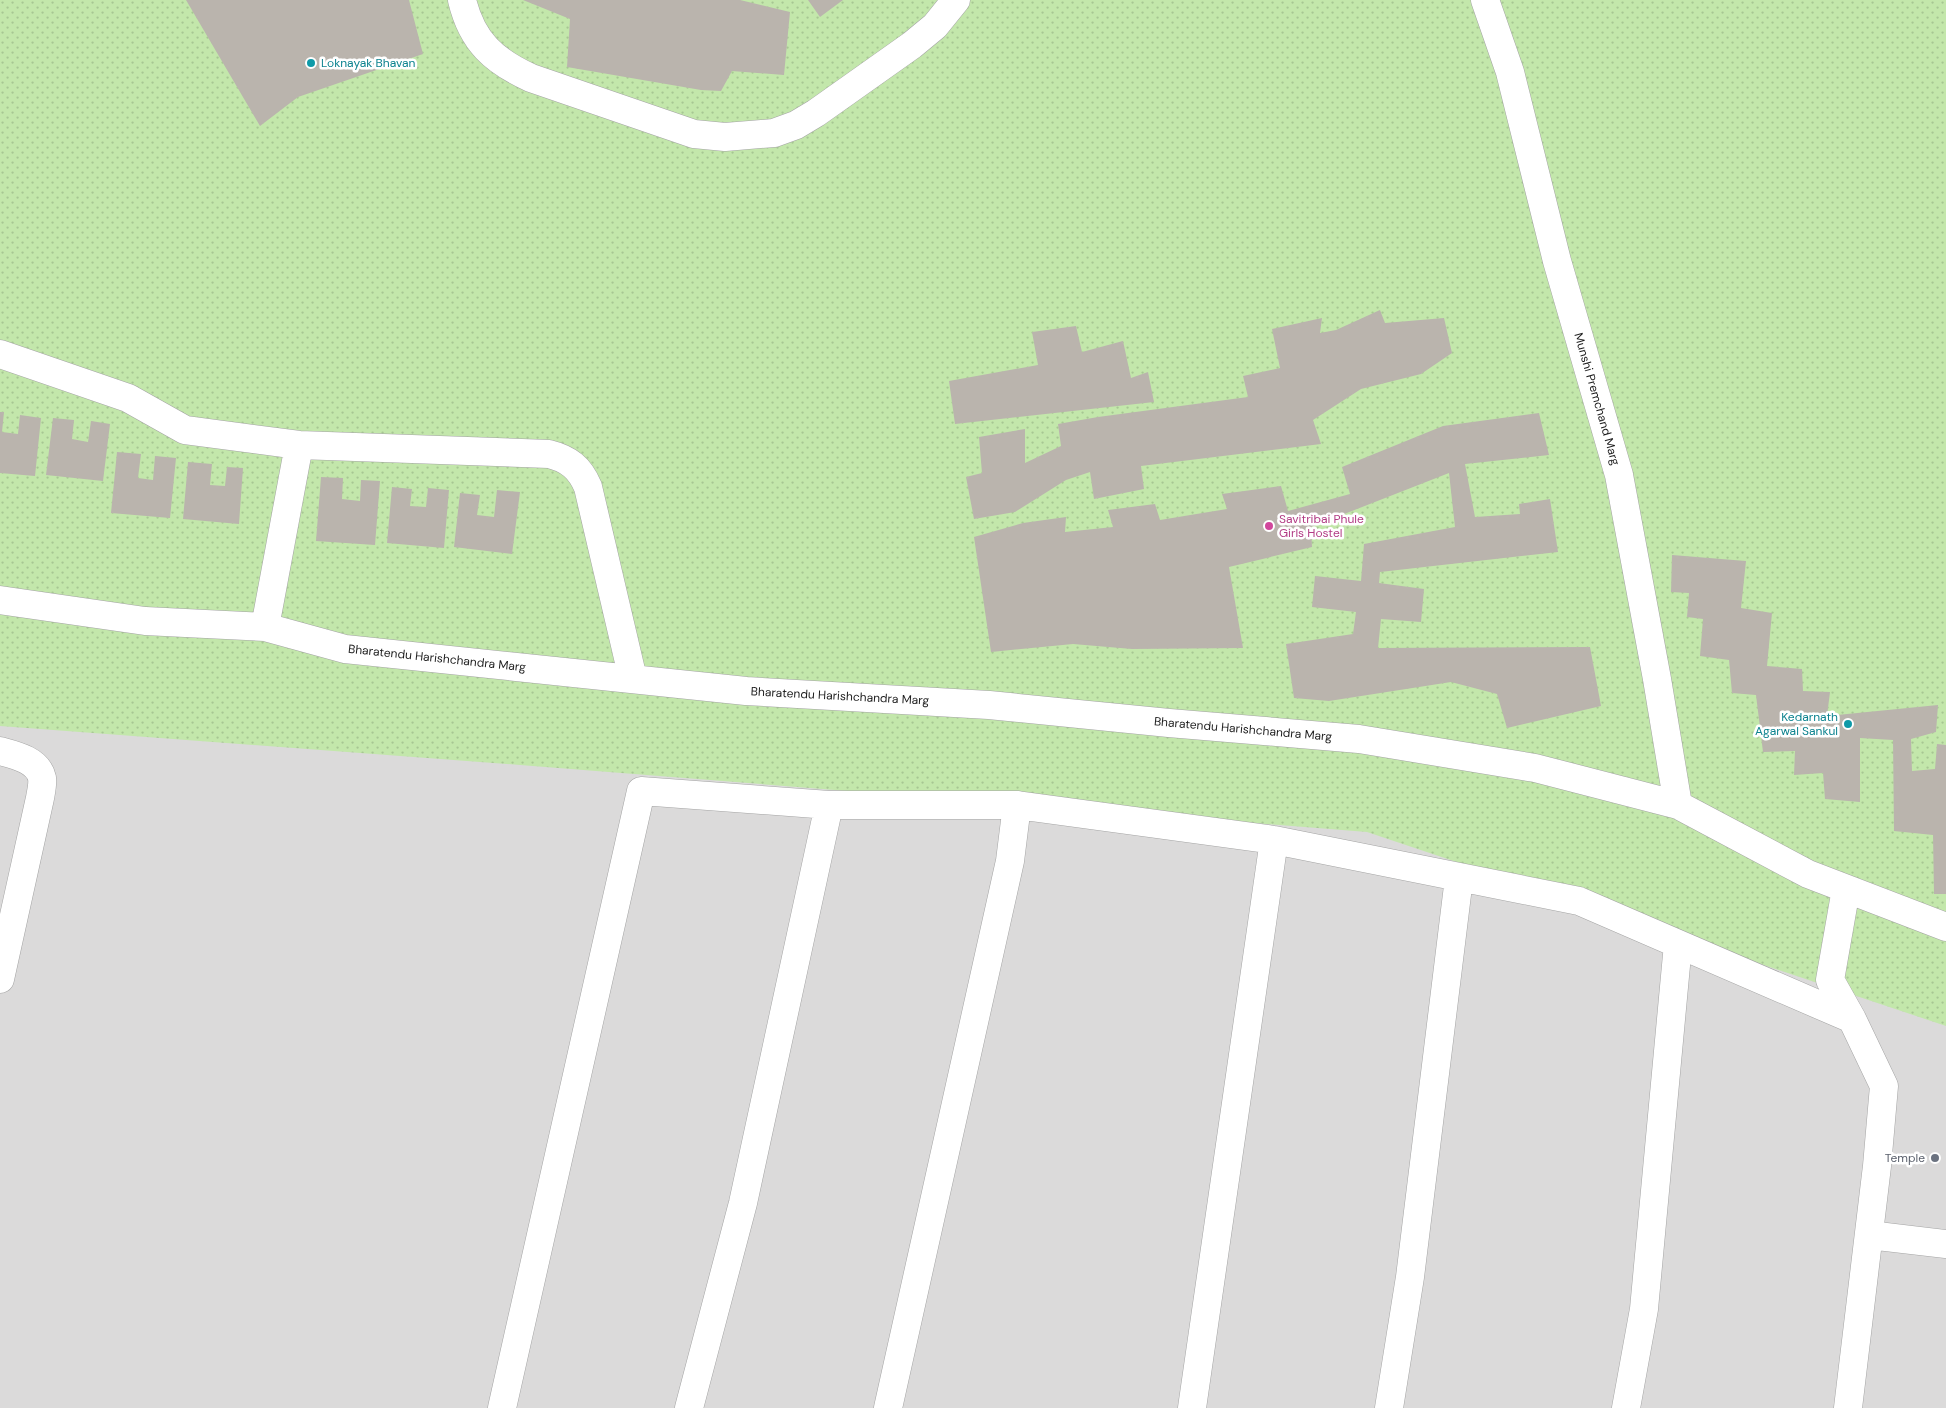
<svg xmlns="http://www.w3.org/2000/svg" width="1946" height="1408" font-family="'DM Sans',sans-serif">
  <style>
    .residential { fill: #dbdada }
    .grass { fill: url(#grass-dots) }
    .building { fill: #bab4ad }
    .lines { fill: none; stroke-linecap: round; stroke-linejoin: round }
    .minor-casing { stroke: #a4a4a4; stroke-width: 29 }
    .minor { stroke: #fff; stroke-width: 28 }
    .culture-dot { fill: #0f9aa8; stroke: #fff; stroke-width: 2 }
    .hotel-dot { fill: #d1479c; stroke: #fff; stroke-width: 2 }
    .worship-dot { fill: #6b7280; stroke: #fff; stroke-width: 2 }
    .labels { text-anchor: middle; stroke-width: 5; stroke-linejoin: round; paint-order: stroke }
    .culture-label { font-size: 12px; fill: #0d838f; stroke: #fff; text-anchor: start }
    .street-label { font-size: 12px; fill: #1d1d1d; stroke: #fff }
    .hotel-label { font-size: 12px; fill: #b23c85; stroke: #fff; text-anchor: start }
    .worship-label { font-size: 12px; fill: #5b616d; stroke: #fff; text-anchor: end }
  </style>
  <defs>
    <pattern id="grass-dots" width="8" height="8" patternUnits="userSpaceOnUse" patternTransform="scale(1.25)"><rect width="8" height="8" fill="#c3e7ab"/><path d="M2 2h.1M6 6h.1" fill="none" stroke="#a7c693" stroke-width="1.8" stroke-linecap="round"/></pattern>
  </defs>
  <rect width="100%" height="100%" fill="#eeebe4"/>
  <path class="residential" d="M0 0H1946V1408H0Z"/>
  <path class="grass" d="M0 0H1946V1026L1367 832 520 765 0 726Z"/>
  <path class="building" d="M186 0H409L423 54 298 97 260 126Z
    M523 0H740L790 12 784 75 732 71 721 91 701 90 567 67 570 19Z
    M808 0H843L820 17Z
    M1380 310 1385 323 1444 318 1452 353 1421 374 1361 389 1313 420 1321 444 1141 466 1144 489 1094 499 1090 472 1066 480 1015 512 974 519 966 477 982 473 979 437 1025 429V463L1061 446 1058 424 1098 417 1248 397 1243 376 1280 368 1272 329 1322 318 1320 333 1336 330Z
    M1076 326 1082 352 1123 341 1131 378 1148 372 1154 402 955 424 949 381 1038 365 1032 332Z
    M0 412H4L2 432 18 434 20 415 41 418 35 476 0 473Z
    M1539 413 1549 455 1465 464 1475 517 1520 514 1519 504 1550 499 1558 552 1380 572 1379 583 1424 589 1421 622 1381 619 1378 648 1590 647 1601 706 1507 728 1497 694 1451 682 1329 701 1294 698 1286 644 1353 634 1356 612 1312 607 1315 576 1361 581 1364 544 1455 527 1449 473 1311 527 1312 547 1229 567 1243 648 1132 649 1073 644 991 652 974 537 1023 523 1066 517 1065 532 1113 527 1108 510 1155 504 1160 520 1227 509 1222 494 1281 486 1288 511 1350 494 1342 467 1443 426Z
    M53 418 74 420 72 439 88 442 91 421 110 424 103 481 46 475Z
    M117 452 141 454 138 478 153 480 155 456 176 458 170 518 111 513Z
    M188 462 212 464 210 485 225 486 227 467 243 468 239 524 183 519Z
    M321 477 343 478 342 499 360 501 361 480 380 481 375 545 316 541Z
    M392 487 412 489 410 506 426 507 428 488 449 490 444 548 387 543Z
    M497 490 520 492 512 554 454 547 460 493 480 495 477 515 494 517Z
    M1672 555 1746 561 1741 608 1772 613 1767 666 1802 669 1803 691 1830 692 1827 716 1938 705 1936 732 1911 739 1912 771 1935 769 1937 744 1946 745V894H1934L1933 835 1894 831 1893 740 1860 738V802L1825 799 1823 773 1794 775 1795 751 1763 752 1756 695 1732 693 1729 660 1700 656 1703 619 1687 617 1689 593 1671 592Z"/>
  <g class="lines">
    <g class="minor-casing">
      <path id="minor" d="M462 0C472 42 494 61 531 78L694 134 725 137 774 133 796 125 816 113 912 45 935 26 956 0
        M1485 0 1510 72 1557 261 1619 475 1657 679 1678 805
        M0 354 128 398 185 430 299 445 549 454C569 459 580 468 588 487L633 679
        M0 600 145 621 265 627 345 649 746 691 989 705 1169 723 1359 739 1535 768 1678 805 1808 874 1946 927
        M265 627 299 445
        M0 751C15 755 38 760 42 778 43 784 41 792 40 798L0 979
        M829 805H1017L1274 840 1579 901 1852 1019
        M1846 889 1830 980 1852 1019 1884 1086 1877 1166 1848 1408
        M1869 1235 1946 1244
        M502 1408 641 791 829 805 743 1203 689 1408
        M888 1408 1010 861 1017 805
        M1192 1408 1274 840
        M1389 1408 1410 1277 1459 878
        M1626 1408 1644 1309 1678 944"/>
    </g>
    <use href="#minor" class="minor"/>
  </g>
  <g class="culture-dot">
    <circle cx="311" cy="63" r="5"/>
    <circle cx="1848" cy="724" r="5"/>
  </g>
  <circle class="hotel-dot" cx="1269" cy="526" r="5"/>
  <circle class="worship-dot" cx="1935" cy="1158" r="5"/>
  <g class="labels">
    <g class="culture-label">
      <text x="321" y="67">Loknayak Bhavan</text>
      <text x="1838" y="721" text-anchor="end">Kedarnath<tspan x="1838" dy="14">Agarwal Sankul</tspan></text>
    </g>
    <g class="street-label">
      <text transform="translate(1597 399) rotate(74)" y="4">Munshi Premchand Marg</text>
      <text transform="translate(437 658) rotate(6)" y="4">Bharatendu Harishchandra Marg</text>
      <text transform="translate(840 696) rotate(3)" y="4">Bharatendu Harishchandra Marg</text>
      <text transform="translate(1243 729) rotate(5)" y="4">Bharatendu Harishchandra Marg</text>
    </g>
    <g class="hotel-label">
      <text x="1279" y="523">Savitribai Phule<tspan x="1279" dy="14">Girls Hostel</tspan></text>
    </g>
    <g class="worship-label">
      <text x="1925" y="1162">Temple</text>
    </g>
  </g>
</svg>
